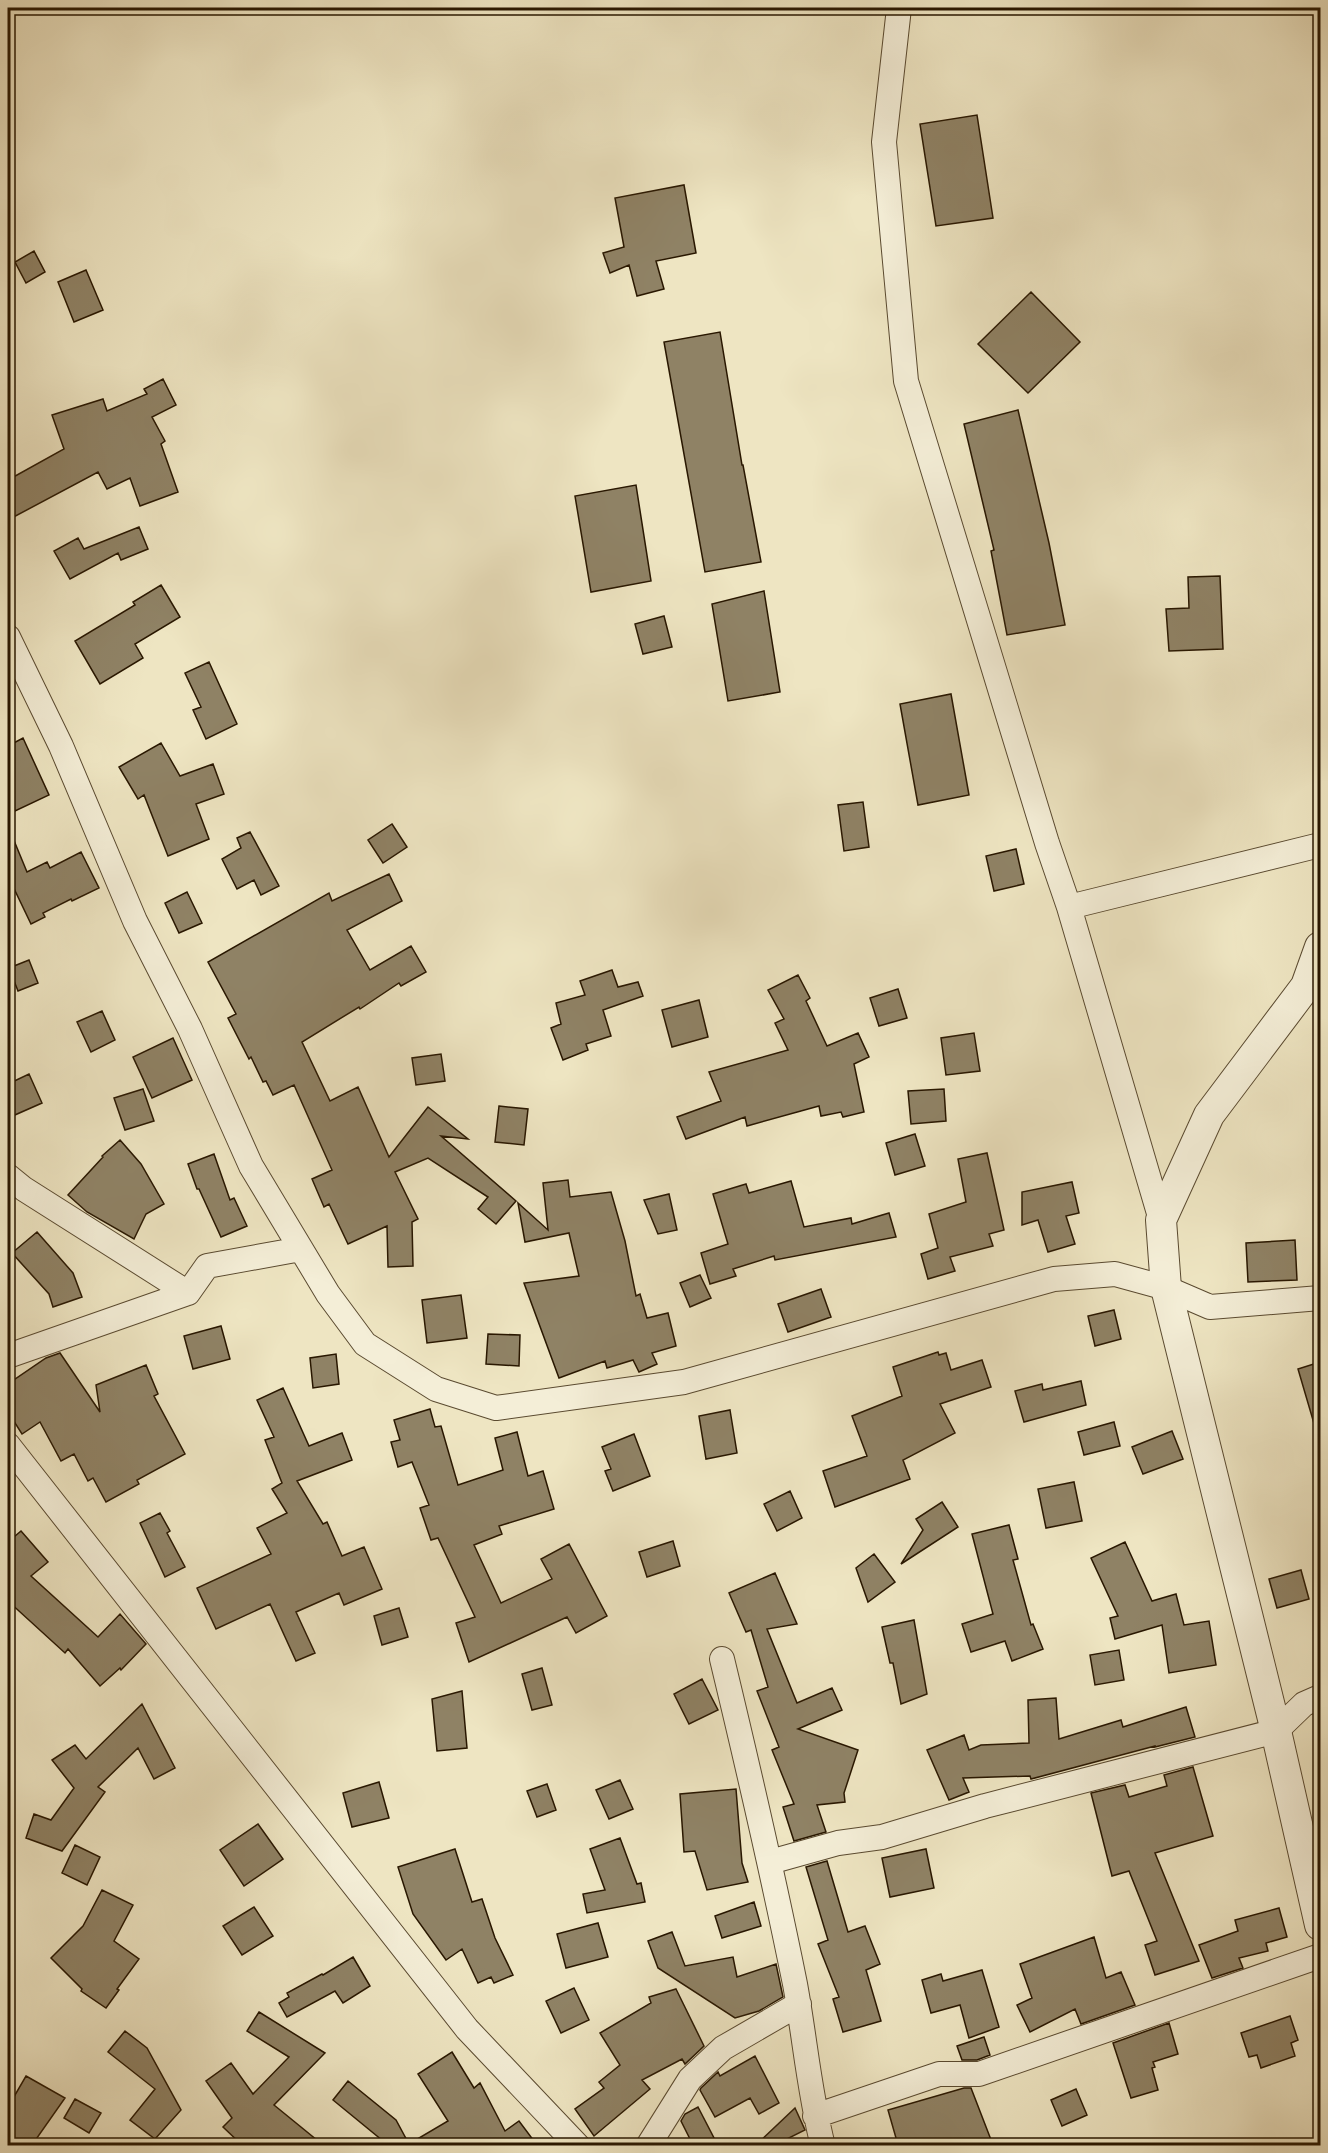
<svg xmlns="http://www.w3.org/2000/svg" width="1328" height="2153" font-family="'IM FELL French Canon',serif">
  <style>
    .building { fill: #8f8265; stroke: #291700; stroke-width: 1.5 }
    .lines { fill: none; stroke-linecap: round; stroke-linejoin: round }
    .minor-casing { stroke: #5a4a30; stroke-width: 26 }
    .tertiary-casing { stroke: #5a4a30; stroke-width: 32 }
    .minor { stroke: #f4eed7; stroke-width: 24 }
    .tertiary { stroke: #f4eed7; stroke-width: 30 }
  </style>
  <rect width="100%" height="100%" fill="#eee5c2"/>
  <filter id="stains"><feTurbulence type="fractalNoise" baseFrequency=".00333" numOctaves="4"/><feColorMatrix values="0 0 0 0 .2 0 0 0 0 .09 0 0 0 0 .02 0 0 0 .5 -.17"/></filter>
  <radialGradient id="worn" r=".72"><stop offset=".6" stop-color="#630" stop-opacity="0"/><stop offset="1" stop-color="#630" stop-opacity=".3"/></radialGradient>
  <path class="building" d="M977 115 993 218 936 226 920 124Z
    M684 185 696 253 656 261 664 289 637 296 629 265 610 273 603 253 624 247 615 198Z
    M34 251 45 272 26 283 15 262Z
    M86 270 103 310 74 322 58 282Z
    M1031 292 1080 342 1028 393 978 344Z
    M720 332 742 465H743L761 562 705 572 664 342Z
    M163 379 176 405 152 417 165 441 161 444 178 492 140 506 130 478 107 489 98 472 8 520V480L64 449 52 415 103 399 107 411 147 394 144 389Z
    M1018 410 1049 543 1065 625 1007 635 991 551 994 550 964 424Z
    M636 485 651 581 591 592 575 496Z
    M139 527 148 549 121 560 118 553 70 579 54 551 78 538 84 549Z
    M1220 576 1223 649 1169 651 1166 609 1189 608 1188 577Z
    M161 585 180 617 135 644 143 658 100 684 75 641 135 605 133 602Z
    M764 591 780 692 728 701 712 604Z
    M664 616 672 647 643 654 635 624Z
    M209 662 237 724 206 739 193 710 201 707 185 673Z
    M951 694 969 795 918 805 900 704Z
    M23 738 49 795 15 811 8 795V746Z
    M161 743 180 776 213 764 224 794 196 804 209 839 168 856 144 795 138 799 119 767Z
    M863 802 869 847 844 851 838 805Z
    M392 824 407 847 383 863 368 840Z
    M8 826 27 872 47 862 50 868 81 852 99 888 72 901 71 899 43 913 45 917 31 924 8 876Z
    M250 832 279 886 261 895 254 880 237 889 222 859 241 848 237 838Z
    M1016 849 1024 884 994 891 986 856Z
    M389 874 402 901 347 930 370 970 411 946 426 972 401 986 399 983 360 1009 359 1007 302 1042 330 1101 358 1087 389 1157 428 1107 468 1139 441 1136 516 1201 496 1224 478 1209 488 1197 428 1158 395 1172 418 1219 412 1222 413 1266 388 1267 387 1226 348 1244 329 1204 324 1207 312 1179 332 1170 294 1085 273 1095 266 1081 263 1082 251 1057 249 1059 228 1018 236 1014 208 962 329 893 332 901Z
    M187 892 202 923 179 933 165 903Z
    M29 960 38 983 18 991 9 968Z
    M612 970 618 987 638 982 643 996 603 1010 611 1036 586 1044 588 1050 563 1060 551 1028 561 1024 556 1003 585 995 580 981Z
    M798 975 810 998 806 1001 827 1046 858 1033 869 1057 854 1064 864 1112 843 1117 841 1112 821 1116 819 1106 747 1126 745 1117 686 1139 677 1117 721 1101 709 1072 788 1050 775 1023 784 1019 768 990Z
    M898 989 907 1018 879 1026 870 998Z
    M699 1000 708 1037 672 1047 662 1010Z
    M102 1011 115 1040 91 1052 77 1022Z
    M974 1033 980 1071 946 1075 941 1038Z
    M173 1038 192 1080 152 1098 133 1057Z
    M441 1054 445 1081 416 1085 412 1058Z
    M29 1074 42 1103 8 1118V1084Z
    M143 1089 154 1121 125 1130 114 1098Z
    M944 1089 946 1121 911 1124 908 1091Z
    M499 1106 528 1109 524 1145 495 1142Z
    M915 1134 925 1166 895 1175 886 1143Z
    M120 1140 141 1164 164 1204 146 1214 134 1239 87 1212 68 1195 103 1157 102 1156Z
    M987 1153 1004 1230 989 1234 993 1246 950 1257 955 1271 928 1279 921 1254 938 1248 929 1214 966 1202 958 1159Z
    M214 1154 230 1200 234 1198 247 1226 221 1237 199 1189H197L188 1164Z
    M568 1180 570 1197 611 1192 625 1241 636 1296 640 1294 647 1318 668 1313 676 1346 652 1353 657 1364 639 1372 633 1360 607 1368 605 1361 559 1378 524 1283 579 1276 569 1233 525 1242 518 1203 548 1230 543 1183Z
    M791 1181 804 1227 851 1218 852 1224 889 1213 896 1237 775 1260 774 1256 733 1269 736 1276 710 1284 701 1253 728 1244 713 1194 746 1184 749 1193Z
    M1072 1182 1079 1213 1066 1216 1075 1244 1048 1252 1038 1220 1022 1225V1192Z
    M669 1194 677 1230 658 1234 644 1200Z
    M37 1232 73 1273 82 1297 53 1307 49 1294 12 1253Z
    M1295 1240 1297 1280 1248 1282 1246 1243Z
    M700 1275 711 1298 690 1307 680 1283Z
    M821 1289 831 1317 788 1332 778 1304Z
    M461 1295 467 1338 427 1343 422 1300Z
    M1114 1310 1121 1339 1095 1346 1088 1316Z
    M221 1326 230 1359 193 1369 184 1336Z
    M488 1334 520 1335 519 1366 486 1364Z
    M938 1352 939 1355 946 1353 951 1370 982 1360 991 1387 940 1404 955 1433 903 1460 910 1479 835 1507 823 1471 867 1456 852 1416 902 1396 893 1367Z
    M60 1353 100 1412 96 1385 146 1365 158 1394 154 1396 185 1454 137 1480 139 1484 106 1502 93 1478 88 1481 74 1454 61 1461 40 1422 22 1434 8 1412V1384L46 1358Z
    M336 1354 339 1384 313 1388 310 1358Z
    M1320 1362V1426L1315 1427 1298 1369Z
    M1081 1381 1086 1405 1024 1422 1015 1391 1042 1384 1043 1390Z
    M283 1388 309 1446 342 1433 352 1460 297 1481 323 1524 327 1522 342 1556 364 1547 382 1589 344 1605 339 1593 296 1612 315 1653 296 1661 270 1604 216 1629 197 1588 271 1554 257 1528 287 1513 272 1489 282 1483 265 1440 274 1437 257 1400Z
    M430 1409 435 1427 441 1426 458 1485 503 1470 495 1438 517 1432 528 1476 543 1471 554 1509 499 1526 502 1534 474 1545 501 1603 552 1579 541 1559 569 1544 607 1616 576 1633 567 1617 469 1662 456 1623 475 1617 438 1538 431 1540 420 1508 429 1505 412 1462 398 1467 391 1442 400 1440 394 1420Z
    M730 1410 737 1453 706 1459 699 1416Z
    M1114 1422 1120 1446 1084 1455 1078 1432Z
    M1172 1431 1183 1459 1143 1474 1132 1447Z
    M634 1434 650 1476 613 1491 605 1471 611 1469 602 1447Z
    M1074 1482 1082 1521 1046 1528 1038 1489Z
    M790 1491 802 1518 777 1531 764 1504Z
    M942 1502 958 1527 901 1564 923 1530 916 1519Z
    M160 1513 170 1531 167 1533 185 1567 165 1577 140 1523Z
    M1009 1525 1018 1559 1013 1560 1031 1625 1033 1624 1043 1649 1012 1661 1005 1641 971 1652 962 1624 993 1614 972 1534Z
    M21 1531 48 1562 31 1576 98 1637 120 1614 146 1644 121 1670 120 1668 100 1686 68 1649 65 1653 8 1601V1542Z
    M673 1541 680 1566 647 1577 639 1552Z
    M1125 1542 1152 1601 1176 1594 1184 1625 1209 1621 1216 1665 1169 1673 1162 1625 1115 1639 1110 1618 1118 1616 1091 1558Z
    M874 1554 895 1582 868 1602 856 1568Z
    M1301 1570 1309 1599 1277 1608 1269 1579Z
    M775 1573 797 1624 767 1629 797 1703 832 1688 842 1710 798 1729 858 1750 844 1793 845 1802 817 1805 826 1832 794 1841 783 1807 794 1804 772 1750 779 1747 757 1691 768 1687 751 1630 746 1632 729 1593Z
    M399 1608 408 1637 382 1645 374 1616Z
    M914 1620 927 1694 901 1704 893 1663H890L882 1627Z
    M1119 1650 1124 1680 1095 1685 1090 1655Z
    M542 1668 552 1705 532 1710 522 1674Z
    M702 1679 718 1710 689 1724 674 1694Z
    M462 1691 467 1748 437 1751 432 1699Z
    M1056 1698 1059 1739 1121 1720 1123 1727 1186 1707 1195 1737 1155 1747V1746L1031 1779 1030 1776 963 1778 969 1792 949 1800 927 1750 964 1735 969 1750 981 1745 1029 1743 1028 1700Z
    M142 1704 175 1768 154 1779 138 1748 98 1787 105 1792 62 1851 26 1838 34 1814 51 1820 74 1788 52 1760 75 1745 86 1759Z
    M1193 1767 1213 1836 1155 1853 1199 1961 1155 1975 1145 1945 1157 1941 1129 1871 1112 1876 1091 1793 1125 1785 1129 1797 1167 1786 1164 1775Z
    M620 1780 633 1809 609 1819 596 1790Z
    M379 1782 389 1818 352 1827 343 1793Z
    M547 1784 556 1810 537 1817 527 1791Z
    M736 1789 742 1863 748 1882 707 1890 695 1851 684 1852 680 1794Z
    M258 1824 283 1859 244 1886 220 1850Z
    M620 1838 637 1884 641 1883 645 1902 587 1913 583 1894 605 1890 590 1849Z
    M75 1845 100 1857 87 1885 62 1873Z
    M455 1849 472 1902 482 1899 495 1938 513 1975 494 1983 491 1977 478 1983 462 1949 446 1960 413 1914 398 1867Z
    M926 1849 934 1888 890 1897 882 1858Z
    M827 1861 848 1932 865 1926 880 1964 866 1970 881 2021 843 2032 833 1999 839 1997 818 1944 828 1940 806 1867Z
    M102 1890 133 1905 114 1941 139 1959 117 1989 119 1990 106 2008 81 1991 82 1989 51 1958 83 1926Z
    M754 1902 761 1926 722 1938 715 1916Z
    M254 1907 273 1936 242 1955 223 1926Z
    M1279 1908 1287 1937 1266 1943 1268 1951 1239 1958 1243 1968 1212 1978 1199 1945 1238 1931 1235 1920Z
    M598 1923 608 1957 566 1968 557 1934Z
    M672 1932 685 1966 733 1957 737 1977 776 1964 783 1997 759 2011 735 2018 658 1968 648 1941Z
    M1094 1937 1106 1978 1121 1972 1135 2005 1081 2024 1075 2009 1030 2032 1017 2005 1032 1998 1020 1964Z
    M353 1957 370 1986 343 2003 335 1991 287 2017 279 2003 289 1997 287 1993 322 1974 323 1975Z
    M982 1970 999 2027 969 2038 960 2005 931 2013 922 1980 941 1974 943 1981Z
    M574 1988 589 2020 561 2033 546 2001Z
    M676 1989 704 2046 685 2064 682 2059 642 2080 650 2089 594 2136 575 2109 604 2088 599 2082 620 2065 600 2033 651 2003 649 1997Z
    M259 2012 325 2053 274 2105 323 2145H242L223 2127 232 2118 206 2081 231 2063 253 2094 289 2057 247 2031Z
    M1290 2016 1298 2040 1291 2043 1295 2056 1261 2068 1257 2055 1249 2057 1241 2033Z
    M1169 2023 1178 2054 1153 2062 1155 2067 1152 2068 1158 2090 1131 2098 1113 2043Z
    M125 2031 147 2048 181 2110 155 2139 130 2120 155 2089 108 2052Z
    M984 2037 990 2055 977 2060H962L957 2046Z
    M452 2052 474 2088 480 2083 505 2131 519 2121 537 2145H388L333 2100 348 2081 396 2120 409 2144 448 2121 418 2074Z
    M755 2056 779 2103 759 2114 750 2098 715 2117 700 2090 701 2088 718 2072 720 2076Z
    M26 2076 65 2098 32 2145H8V2107Z
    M964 2088H971L993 2145H898L888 2110Z
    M1076 2089 1087 2115 1062 2126 1051 2100Z
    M75 2099 101 2113 89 2133 64 2118Z
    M698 2107 714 2138 700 2145H693L681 2121 685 2114Z
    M795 2108 805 2130 775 2145H756Z"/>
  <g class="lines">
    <g class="minor-casing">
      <path id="minor" d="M899 8 884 142 906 381 1047 843 1069 907 1320 845
        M8 637 61 746 135 921 190 1029 251 1166 328 1294 365 1344 436 1389 496 1408 684 1382 1054 1279 1115 1274 1166 1288 1210 1307 1320 1298
        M1069 907 1161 1220
        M8 1176 24 1189 188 1293
        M8 1356 188 1293 207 1266 301 1249
        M8 1445 467 2029 578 2146
        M722 1659C748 1767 773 1875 795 1984 805 2038 809 2092 823 2146
        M770 1862 838 1843 882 1837 985 1806 1276 1731 1304 1704 1320 1697
        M815 2116 939 2074H979L1320 1956
        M648 2146 690 2079 723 2048 799 2004"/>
    </g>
    <g class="tertiary-casing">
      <path id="tertiary" d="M1320 947 1306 986 1209 1115 1161 1220 1166 1288 1276 1731 1320 1925"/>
    </g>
    <use href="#minor" class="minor"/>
    <use href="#tertiary" class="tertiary"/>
  </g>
  <rect width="1328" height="2153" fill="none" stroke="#eee5c2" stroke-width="30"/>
  <rect x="9" y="9" width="1310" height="2135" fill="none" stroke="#291700" stroke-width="3"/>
  <rect x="15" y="15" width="1298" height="2123" fill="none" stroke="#291700" stroke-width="1.5"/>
  <rect width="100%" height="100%" filter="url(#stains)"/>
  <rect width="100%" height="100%" fill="url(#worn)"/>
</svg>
